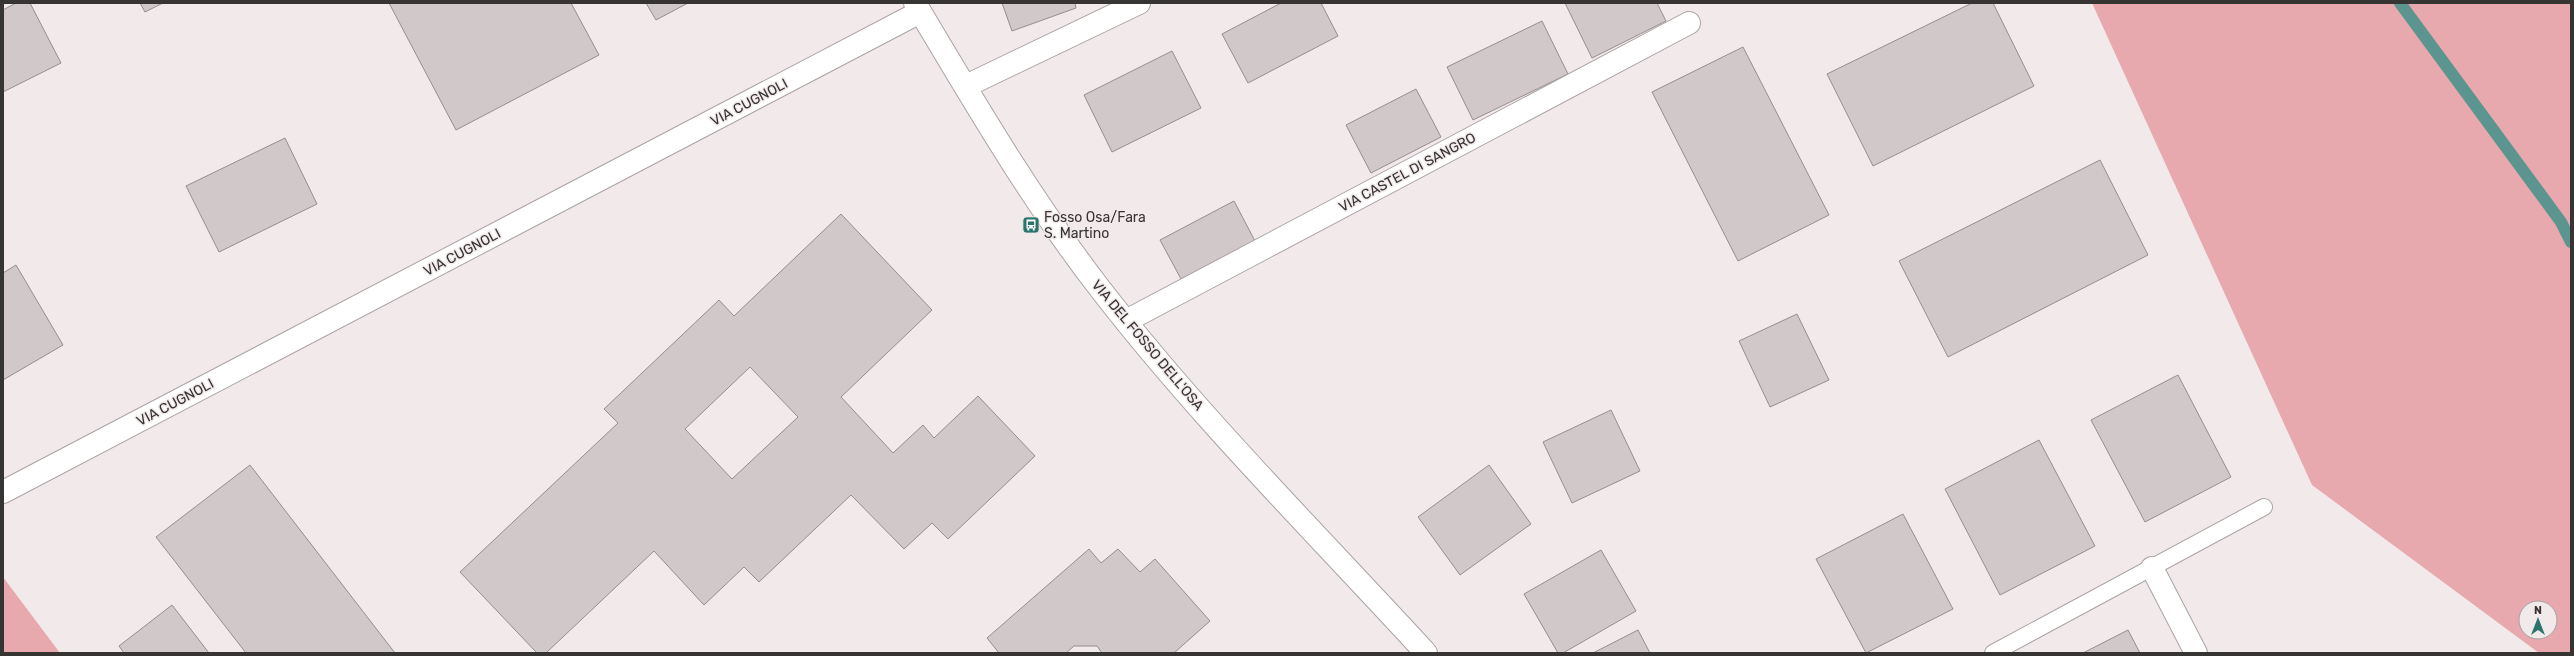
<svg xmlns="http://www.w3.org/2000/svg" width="2574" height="656" font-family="Rubik,sans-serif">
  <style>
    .grass { fill: #e7a9ad; fill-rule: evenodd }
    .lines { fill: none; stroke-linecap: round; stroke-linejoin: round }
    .stream { stroke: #5c958f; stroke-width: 12 }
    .building { fill: #d0c8c9; stroke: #958d8e; fill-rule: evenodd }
    .service-casing { stroke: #aba3a4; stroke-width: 18 }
    .minor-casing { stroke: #aba3a4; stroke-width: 24 }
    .tertiary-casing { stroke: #aba3a4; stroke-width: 24 }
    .service { stroke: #fff; stroke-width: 16 }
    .minor { stroke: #fff; stroke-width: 22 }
    .tertiary { stroke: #fff; stroke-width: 22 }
    .labels { text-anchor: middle; stroke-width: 3; stroke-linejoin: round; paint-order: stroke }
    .street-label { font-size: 14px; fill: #373434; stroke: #f2eaea }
    .poi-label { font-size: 14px; fill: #373434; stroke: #f2eaea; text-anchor: start }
  </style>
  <rect width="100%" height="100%" fill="#f2eaea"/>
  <path class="grass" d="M2092 3H2571V653H2539L2312 485ZM2526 608H2550V632H2526Z
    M3 577 60 653H3Z"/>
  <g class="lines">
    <path class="stream" d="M2400 3 2561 222 2571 242"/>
  </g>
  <path class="building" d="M16 3H30L61 63 3 92V10Z
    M140 3H163L145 12Z
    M389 3H571L599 55 456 130Z
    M646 3H688L656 20Z
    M1002 3H1075L1076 8 1012 31Z
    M1281 3H1321L1338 36 1248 83 1222 34Z
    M1565 3H1657L1666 21 1592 58Z
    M1972 3H1993L2034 86 1873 166 1827 74Z
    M1542 21 1568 74 1473 120 1447 67Z
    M1743 47 1829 215 1738 261 1652 92Z
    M1172 51 1201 108 1112 152 1084 95Z
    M1416 89 1441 137 1371 173 1346 125Z
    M285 138 317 204 219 252 186 186Z
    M2100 160 2148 255 1948 357 1899 261Z
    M1234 201 1255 241 1181 279 1160 240Z
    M841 214 932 310 841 397 893 453 923 425 934 438 978 396 1035 456 948 539 932 523 904 549 851 495 759 582 744 567 704 605 654 551 546 653H537L460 572 618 423 604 409 719 300 734 316ZM750 367 798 417 732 479 685 429Z
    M16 265 63 345 3 380V273Z
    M1797 314 1829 380 1770 407 1739 341Z
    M2178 375 2231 477 2145 522 2091 420Z
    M1611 410 1640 471 1572 503 1543 442Z
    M2039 440 2095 546 2000 595 1945 489Z
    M250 465 395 653H246L156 537Z
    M1489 465 1531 524 1460 575 1418 517Z
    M1903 514 1953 609 1866 653 1816 559Z
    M1089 549 1101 563 1118 549 1140 572 1155 559 1210 621 1174 653H1102L1097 646H1074L1066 653H999L987 638Z
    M1601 550 1636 611 1563 653H1558L1524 594Z
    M172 605 209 653H124L119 646Z
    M1638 630 1650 653H1593Z
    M2128 630 2140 653H2083Z"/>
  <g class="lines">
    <g class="service-casing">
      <path id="service" d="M1993 653 2264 507"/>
    </g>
    <g class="minor-casing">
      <path id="minor" d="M966 86 1139 3
        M1126 321 1689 23
        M3 492 920 12
        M2152 568 2196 653"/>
    </g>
    <g class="tertiary-casing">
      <path id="tertiary" d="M915 3C973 100 1031 200 1101 290 1200 418 1316 533 1426 653"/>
    </g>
    <use href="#service" class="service"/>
    <use href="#minor" class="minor"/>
    <use href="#tertiary" class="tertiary"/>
  </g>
  <defs>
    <g id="bus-square" transform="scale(0.9)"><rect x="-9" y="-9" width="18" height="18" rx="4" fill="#2b746e" stroke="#f2eaea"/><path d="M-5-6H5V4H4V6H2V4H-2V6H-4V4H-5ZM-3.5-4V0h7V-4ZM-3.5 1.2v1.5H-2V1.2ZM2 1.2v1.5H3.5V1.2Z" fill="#fff"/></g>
  </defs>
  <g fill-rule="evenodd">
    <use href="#bus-square" x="1031" y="225"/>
  </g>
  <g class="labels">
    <g class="street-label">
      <text transform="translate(749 102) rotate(-28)" y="5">VIA CUGNOLI</text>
      <text transform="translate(1407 172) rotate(-28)" y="5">VIA CASTEL DI SANGRO</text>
      <text transform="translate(462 252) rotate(-28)" y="5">VIA CUGNOLI</text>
      <text transform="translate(1148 345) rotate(50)" y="5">VIA DEL FOSSO DELL'OSA</text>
      <text transform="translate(175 402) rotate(-28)" y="5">VIA CUGNOLI</text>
    </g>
    <g class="poi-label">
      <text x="1044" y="222">Fosso Osa/Fara<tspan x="1044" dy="16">S. Martino</tspan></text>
    </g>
  </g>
  <rect width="2574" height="656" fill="none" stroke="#373434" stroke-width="8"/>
  <g transform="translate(2538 620)"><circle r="19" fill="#f2eaea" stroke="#a7a1a1"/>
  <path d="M0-3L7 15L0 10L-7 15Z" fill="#2b746e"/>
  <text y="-6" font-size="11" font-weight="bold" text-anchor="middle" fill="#373434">N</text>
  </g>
</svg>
